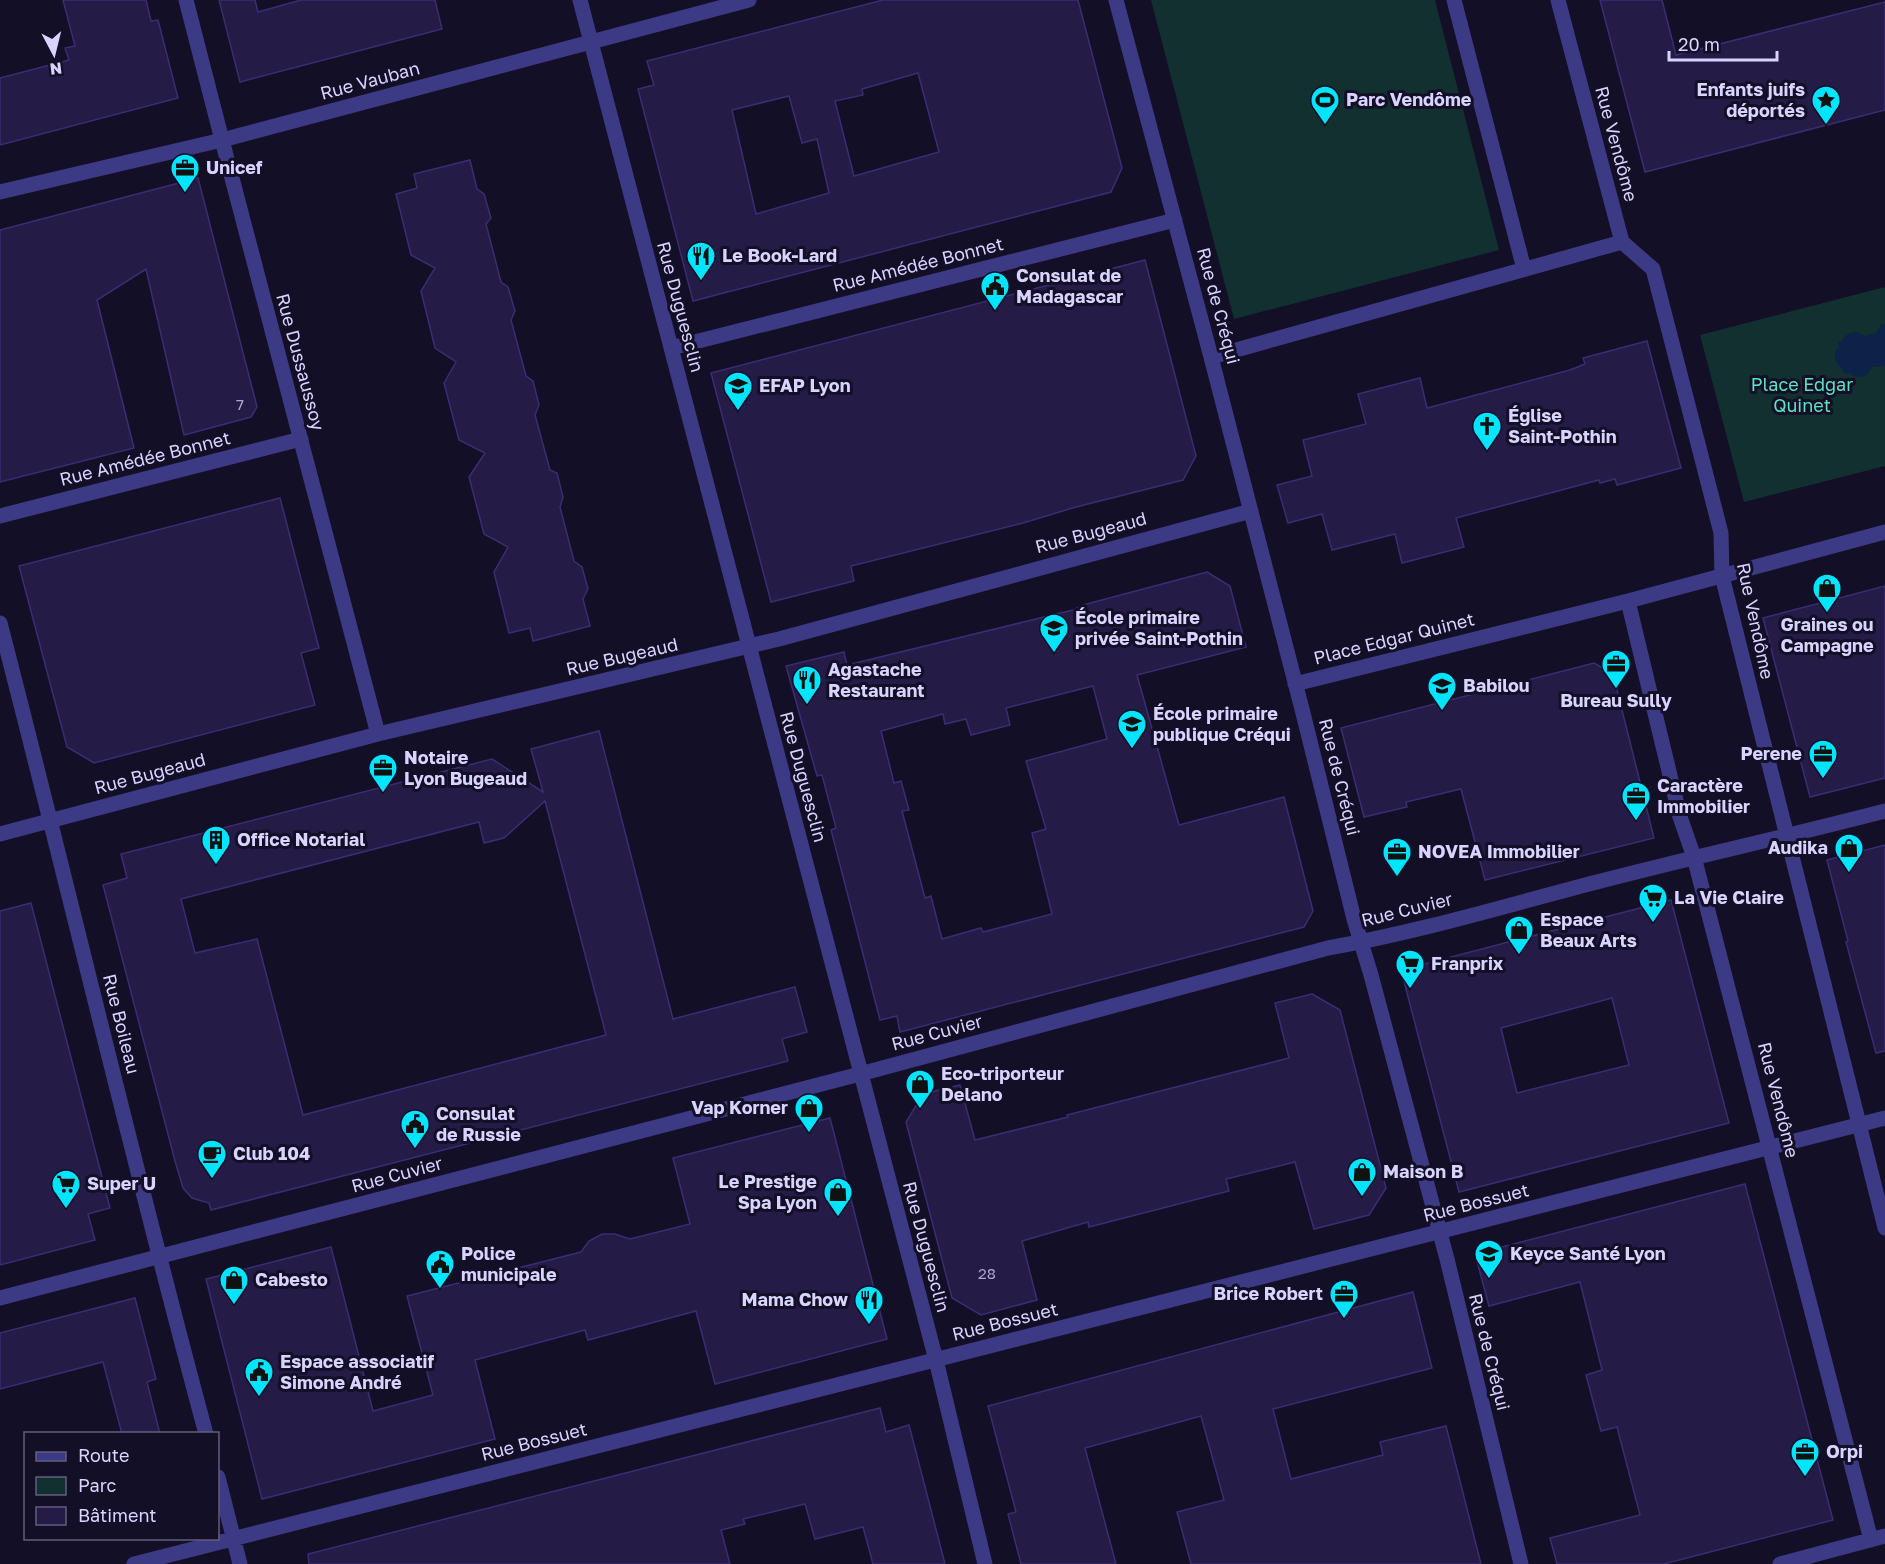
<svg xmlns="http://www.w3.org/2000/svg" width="1885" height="1564" font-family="'Golos Text',sans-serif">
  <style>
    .green { fill: #12302f }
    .water { fill: #0c2248 }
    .building { fill: #241b47; stroke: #3b2d73; stroke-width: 1.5; fill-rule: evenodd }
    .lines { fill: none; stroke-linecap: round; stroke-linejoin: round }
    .pedestrian { stroke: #3d3a85; stroke-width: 15 }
    .minor { stroke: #3d3a85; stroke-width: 15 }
    .tertiary { stroke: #3d3a85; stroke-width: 15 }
    .labels { text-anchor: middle; stroke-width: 6; stroke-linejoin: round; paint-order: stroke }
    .number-label { font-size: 15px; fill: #aca6d1 }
    .street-label { font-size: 18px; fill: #d9d4ff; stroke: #130f26 }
    .poi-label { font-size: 18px; font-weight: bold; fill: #d9d4ff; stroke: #130f26; text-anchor: start }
    .park-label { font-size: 18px; fill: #5fe0c0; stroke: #130f26 }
  </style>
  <rect width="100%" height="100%" fill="#130f26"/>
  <path class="green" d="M1151 0H1435L1499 250 1234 319Z
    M1885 287V466L1744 502 1700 335Z"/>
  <path class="water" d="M1885 323V366L1872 367C1867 378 1858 380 1850 373L1845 374 1835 359V351L1839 348 1838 342 1842 341C1846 332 1857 329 1865 336L1876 333 1881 325Z"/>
  <path class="building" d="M63 0H146L151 21 158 20 178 98 0 145V78L69 60 65 48 75 46Z
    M219 0H255L258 12 301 0H435L442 29 240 82Z
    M883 0H1078L1122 168 1111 192 693 301 638 89 654 85 647 61ZM918 73 939 152 854 176 835 101 863 95 862 89ZM789 96 802 143 817 139 829 193 756 214 732 110Z
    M1600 0H1662L1676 55 1885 2V110L1645 172Z
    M470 160 477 189 484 194 491 218 486 224 501 282 508 287 515 311 511 320 526 376 533 381 539 405 535 415 550 470 557 473 563 497 560 507 574 561 582 567 588 589 583 599 590 626 533 641 530 628 509 633 494 572 508 547 484 534 469 477 485 453 459 440 444 383 456 362 435 348 421 291 435 268 411 255 396 194 417 188 414 174Z
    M198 178 257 407 251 417 184 435 146 269 97 300 134 448 0 482V230Z
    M1145 260 1196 456 1183 480 1076 507 1023 523 851 566 854 581 771 602 711 373Z
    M1647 341 1681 468 1617 485 1615 479 1600 483 1599 480 1456 518 1464 547 1402 563 1395 534 1332 550 1322 514 1288 523 1277 485 1312 476 1303 440 1366 424 1358 394 1420 378 1427 408 1570 370 1585 364 1583 358Z
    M280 498 319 648 301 653 315 705 94 763 67 747 19 566Z
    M1207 572 1230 586 1246 647 1137 675 1179 825 1284 797 1313 911 1304 927 900 1032 897 1016 880 1020 831 830 836 828 822 775 817 776 786 666 844 652 847 665 1073 610 1083 605ZM1093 686 1107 739 1026 761 1046 829 1032 833 1052 914 983 932 981 928 942 939 931 896 925 898 902 811 909 810 901 781 894 783 881 731 943 714 945 724 966 719 971 735 1010 725 1006 708Z
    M1885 586V778L1810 797 1763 618Z
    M1594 663 1613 674 1654 838 1485 880 1461 789 1406 802 1407 807 1364 817 1341 728Z
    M599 731 673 1019 795 987 807 1032 782 1039 788 1061 211 1210 209 1203 192 1198 183 1188 175 1161 103 885 127 878 121 854 492 759 543 792 531 749ZM545 801 606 1035 303 1115 257 939 195 953 181 899 479 822 484 843 504 838Z
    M1885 845V1051L1876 1053 1846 942 1848 941 1827 860Z
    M1671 900 1729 1123 1459 1192 1401 970ZM1612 998 1629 1065 1517 1093 1501 1028Z
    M31 903 110 1208 88 1214 95 1240 0 1265V911Z
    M1312 994 1340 1010 1386 1188 1369 1215 1314 1229 1295 1162 1226 1179 1229 1191 1089 1227 1088 1222 1022 1241 1037 1300 981 1315 952 1298 906 1122 923 1094 960 1085 975 1140 1068 1117 1067 1115 1289 1058 1275 1003Z
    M830 1118 887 1339 715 1384 696 1311 588 1340 585 1330 475 1360 495 1439 262 1499 206 1279 331 1247 373 1411 433 1395 407 1296 581 1252 589 1241 602 1234H615L630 1239 690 1224 673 1158Z
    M1745 1184 1833 1520 1664 1564H1557L1550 1538 1640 1515 1617 1427 1601 1431 1586 1375 1602 1370 1580 1282 1489 1306 1475 1254Z
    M1413 1292 1432 1368 1273 1409 1291 1479 1383 1455 1380 1442 1446 1426 1481 1564H1191L1177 1512 1224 1500 1201 1416 1085 1448 1116 1564H1021L1008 1514 1016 1512 988 1406Z
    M135 1298 156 1379 147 1382 160 1434H122L103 1362 0 1389V1333Z
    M880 1408 886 1432 909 1425 945 1564H873L863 1527 815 1539 805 1504 743 1519 745 1524 721 1530 730 1564H309L308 1554Z"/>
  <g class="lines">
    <path class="pedestrian" d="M186 0 222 140"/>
    <path class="minor" d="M580 0 936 1360 985 1564
      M1116 0 1211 357 1304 717 1354 919 1371 975 1447 1259 1521 1564
      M1454 0 1524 269
      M1558 0 1622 242 1653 269 1721 533 1722 576 1885 1228
      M222 140 378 734
      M671 348 1175 220
      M1211 357 1622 242
      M0 516 301 439
      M1628 601 1680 817 1694 857 1871 1540
      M0 623C70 893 133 1164 206 1434
      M1295 684 1628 601 1885 532
      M0 834 378 734 779 639 1251 511
      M0 1298 860 1074 1328 948C1419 932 1508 905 1597 882 1693 857 1789 836 1885 811
      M218 1477 240 1564
      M134 1564 1885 1118
      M1780 1564 1885 1536"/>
    <path class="tertiary" d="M0 192 222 140 749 0"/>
  </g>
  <defs>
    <g id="stadium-pin" transform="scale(1.5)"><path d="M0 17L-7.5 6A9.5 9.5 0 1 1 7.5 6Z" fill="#00e5ff" stroke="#130f26"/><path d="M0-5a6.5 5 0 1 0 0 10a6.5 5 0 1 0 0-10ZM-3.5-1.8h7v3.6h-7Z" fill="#111"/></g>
    <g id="sight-pin" transform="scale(1.5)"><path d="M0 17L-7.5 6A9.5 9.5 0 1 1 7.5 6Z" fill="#00e5ff" stroke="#130f26"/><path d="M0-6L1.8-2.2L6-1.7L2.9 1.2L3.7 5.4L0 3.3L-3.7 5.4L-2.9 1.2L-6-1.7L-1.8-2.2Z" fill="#111"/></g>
    <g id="office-pin" transform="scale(1.5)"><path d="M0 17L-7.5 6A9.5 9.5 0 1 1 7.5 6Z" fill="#00e5ff" stroke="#130f26"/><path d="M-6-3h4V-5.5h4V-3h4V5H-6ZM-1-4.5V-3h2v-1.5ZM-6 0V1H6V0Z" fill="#111"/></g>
    <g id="restaurant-pin" transform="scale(1.5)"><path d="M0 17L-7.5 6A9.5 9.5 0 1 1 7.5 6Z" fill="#00e5ff" stroke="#130f26"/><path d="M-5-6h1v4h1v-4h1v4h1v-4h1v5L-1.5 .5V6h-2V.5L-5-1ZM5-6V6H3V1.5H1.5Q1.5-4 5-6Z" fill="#111"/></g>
    <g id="civic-pin" transform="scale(1.5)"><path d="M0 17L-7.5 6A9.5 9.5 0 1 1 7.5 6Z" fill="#00e5ff" stroke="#130f26"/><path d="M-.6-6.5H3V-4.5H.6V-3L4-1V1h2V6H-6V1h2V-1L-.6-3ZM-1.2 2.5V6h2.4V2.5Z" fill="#111"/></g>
    <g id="university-pin" transform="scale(1.5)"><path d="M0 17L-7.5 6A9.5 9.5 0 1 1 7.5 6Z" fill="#00e5ff" stroke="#130f26"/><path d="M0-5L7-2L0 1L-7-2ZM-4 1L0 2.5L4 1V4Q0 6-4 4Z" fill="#111"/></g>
    <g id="church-pin" transform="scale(1.5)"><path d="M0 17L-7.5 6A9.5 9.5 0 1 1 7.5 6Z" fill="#00e5ff" stroke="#130f26"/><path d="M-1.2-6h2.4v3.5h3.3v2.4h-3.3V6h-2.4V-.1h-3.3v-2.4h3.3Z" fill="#111"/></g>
    <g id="shop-pin" transform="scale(1.5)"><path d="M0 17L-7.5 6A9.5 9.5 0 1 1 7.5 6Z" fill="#00e5ff" stroke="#130f26"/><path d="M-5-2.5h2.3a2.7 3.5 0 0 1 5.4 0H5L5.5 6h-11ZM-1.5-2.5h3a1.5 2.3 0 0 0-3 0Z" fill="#111"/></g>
    <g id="school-pin" transform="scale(1.5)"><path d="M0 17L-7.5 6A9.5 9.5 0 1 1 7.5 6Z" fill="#00e5ff" stroke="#130f26"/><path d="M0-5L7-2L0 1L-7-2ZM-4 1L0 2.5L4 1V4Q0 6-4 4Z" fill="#111"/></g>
    <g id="building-pin" transform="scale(1.5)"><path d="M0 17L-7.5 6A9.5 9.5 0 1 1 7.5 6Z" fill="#00e5ff" stroke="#130f26"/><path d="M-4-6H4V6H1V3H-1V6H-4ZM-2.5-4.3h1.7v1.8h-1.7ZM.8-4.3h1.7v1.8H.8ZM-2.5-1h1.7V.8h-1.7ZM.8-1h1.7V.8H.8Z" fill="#111"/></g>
    <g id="supermarket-pin" transform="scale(1.5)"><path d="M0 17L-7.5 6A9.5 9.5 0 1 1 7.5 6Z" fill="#00e5ff" stroke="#130f26"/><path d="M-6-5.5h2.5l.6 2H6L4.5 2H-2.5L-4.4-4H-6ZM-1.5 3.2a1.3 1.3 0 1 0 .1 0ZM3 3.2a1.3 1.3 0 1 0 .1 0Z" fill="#111"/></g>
    <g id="cafe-pin" transform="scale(1.5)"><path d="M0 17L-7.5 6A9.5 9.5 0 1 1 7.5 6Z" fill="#00e5ff" stroke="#130f26"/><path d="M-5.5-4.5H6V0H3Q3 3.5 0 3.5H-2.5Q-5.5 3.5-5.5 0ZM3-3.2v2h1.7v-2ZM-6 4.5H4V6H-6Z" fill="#111"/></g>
  </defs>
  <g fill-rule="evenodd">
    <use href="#stadium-pin" x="1325" y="100"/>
    <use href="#sight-pin" x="1826" y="100"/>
    <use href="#office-pin" x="185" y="168"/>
    <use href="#restaurant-pin" x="701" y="256"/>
    <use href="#civic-pin" x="995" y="286"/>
    <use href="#university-pin" x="738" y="386"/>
    <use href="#church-pin" x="1487" y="426"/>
    <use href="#shop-pin" x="1827" y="588"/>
    <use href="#school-pin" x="1054" y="628"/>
    <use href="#office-pin" x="1616" y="664"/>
    <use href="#restaurant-pin" x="807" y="680"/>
    <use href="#school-pin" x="1442" y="686"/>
    <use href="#school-pin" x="1132" y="724"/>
    <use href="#office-pin" x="1823" y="754"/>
    <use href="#office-pin" x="383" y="768"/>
    <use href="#office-pin" x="1636" y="796"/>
    <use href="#building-pin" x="216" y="840"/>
    <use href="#shop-pin" x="1849" y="848"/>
    <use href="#office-pin" x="1397" y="852"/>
    <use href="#supermarket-pin" x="1653" y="898"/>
    <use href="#shop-pin" x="1519" y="930"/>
    <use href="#supermarket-pin" x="1410" y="964"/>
    <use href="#shop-pin" x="920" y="1084"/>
    <use href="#shop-pin" x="809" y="1108"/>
    <use href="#civic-pin" x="415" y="1124"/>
    <use href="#cafe-pin" x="212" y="1154"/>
    <use href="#shop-pin" x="1362" y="1172"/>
    <use href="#supermarket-pin" x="66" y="1184"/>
    <use href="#shop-pin" x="838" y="1192"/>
    <use href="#university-pin" x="1489" y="1254"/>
    <use href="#civic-pin" x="440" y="1264"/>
    <use href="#shop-pin" x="234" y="1280"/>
    <use href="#office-pin" x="1344" y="1294"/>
    <use href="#restaurant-pin" x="869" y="1300"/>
    <use href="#civic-pin" x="259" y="1372"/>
    <use href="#office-pin" x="1805" y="1452"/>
  </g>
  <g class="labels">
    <g class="number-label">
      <text x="240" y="410">7</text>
      <text x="987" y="1279">28</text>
    </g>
    <g class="street-label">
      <text transform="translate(370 81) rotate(-15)" y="6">Rue Vauban</text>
      <text transform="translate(1616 144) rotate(75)" y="6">Rue Vendôme</text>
      <text transform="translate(918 265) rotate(-14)" y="6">Rue Amédée Bonnet</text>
      <text transform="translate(1218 306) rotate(75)" y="6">Rue de Créqui</text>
      <text transform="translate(680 307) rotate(75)" y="6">Rue Duguesclin</text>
      <text transform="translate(300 362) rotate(75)" y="6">Rue Dussaussoy</text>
      <text transform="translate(145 459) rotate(-14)" y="6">Rue Amédée Bonnet</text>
      <text transform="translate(1091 533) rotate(-15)" y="6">Rue Bugeaud</text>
      <text transform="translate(1755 621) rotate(78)" y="6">Rue Vendôme</text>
      <text transform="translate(1394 639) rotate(-14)" y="6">Place Edgar Quinet</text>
      <text transform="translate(622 657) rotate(-13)" y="6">Rue Bugeaud</text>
      <text transform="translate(150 774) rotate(-15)" y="6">Rue Bugeaud</text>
      <text transform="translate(803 777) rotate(75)" y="6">Rue Duguesclin</text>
      <text transform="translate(1339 777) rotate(76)" y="6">Rue de Créqui</text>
      <text transform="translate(1407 910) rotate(-14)" y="6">Rue Cuvier</text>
      <text transform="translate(121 1024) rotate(76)" y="6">Rue Boileau</text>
      <text transform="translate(937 1033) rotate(-15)" y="6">Rue Cuvier</text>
      <text transform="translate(1778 1100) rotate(76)" y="6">Rue Vendôme</text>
      <text transform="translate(397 1175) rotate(-15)" y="6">Rue Cuvier</text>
      <text transform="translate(1476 1203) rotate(-14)" y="6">Rue Bossuet</text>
      <text transform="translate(926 1247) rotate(75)" y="6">Rue Duguesclin</text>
      <text transform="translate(1005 1322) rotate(-14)" y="6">Rue Bossuet</text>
      <text transform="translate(1489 1352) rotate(76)" y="6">Rue de Créqui</text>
      <text transform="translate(534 1442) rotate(-14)" y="6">Rue Bossuet</text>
    </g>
    <g class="poi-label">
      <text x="1805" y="96" text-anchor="end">Enfants juifs<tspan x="1805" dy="21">déportés</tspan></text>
      <text x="1346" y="106">Parc Vendôme</text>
      <text x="206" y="174">Unicef</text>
      <text x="722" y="262">Le Book-Lard</text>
      <text x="1016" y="282">Consulat de<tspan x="1016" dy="21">Madagascar</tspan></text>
      <text x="759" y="392">EFAP Lyon</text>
      <text x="1508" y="422">Église<tspan x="1508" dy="21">Saint-Pothin</tspan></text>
      <text x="1075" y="624">École primaire<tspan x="1075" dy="21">privée Saint-Pothin</tspan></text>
      <text x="1827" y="631" text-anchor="middle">Graines ou<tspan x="1827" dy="21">Campagne</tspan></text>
      <text x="828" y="676">Agastache<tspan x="828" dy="21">Restaurant</tspan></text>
      <text x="1463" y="692">Babilou</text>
      <text x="1616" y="707" text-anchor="middle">Bureau Sully</text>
      <text x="1153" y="720">École primaire<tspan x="1153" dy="21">publique Créqui</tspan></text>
      <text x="1802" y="760" text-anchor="end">Perene</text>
      <text x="404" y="764">Notaire<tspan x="404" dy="21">Lyon Bugeaud</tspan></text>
      <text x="1657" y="792">Caractère<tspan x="1657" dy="21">Immobilier</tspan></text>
      <text x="237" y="846">Office Notarial</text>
      <text x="1828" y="854" text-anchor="end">Audika</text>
      <text x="1418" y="858">NOVEA Immobilier</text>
      <text x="1674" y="904">La Vie Claire</text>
      <text x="1540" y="926">Espace<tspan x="1540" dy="21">Beaux Arts</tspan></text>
      <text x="1431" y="970">Franprix</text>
      <text x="941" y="1080">Eco-triporteur<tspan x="941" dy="21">Delano</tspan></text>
      <text x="788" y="1114" text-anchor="end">Vap Korner</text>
      <text x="436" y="1120">Consulat<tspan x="436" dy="21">de Russie</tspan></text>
      <text x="233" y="1160">Club 104</text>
      <text x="1383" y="1178">Maison B</text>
      <text x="817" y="1188" text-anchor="end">Le Prestige<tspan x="817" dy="21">Spa Lyon</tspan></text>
      <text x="87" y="1190">Super U</text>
      <text x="461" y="1260">Police<tspan x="461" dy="21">municipale</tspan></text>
      <text x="1510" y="1260">Keyce Santé Lyon</text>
      <text x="255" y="1286">Cabesto</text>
      <text x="1323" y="1300" text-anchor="end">Brice Robert</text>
      <text x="848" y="1306" text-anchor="end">Mama Chow</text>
      <text x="280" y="1368">Espace associatif<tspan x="280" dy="21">Simone André</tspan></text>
      <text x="1826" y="1458">Orpi</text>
    </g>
    <g class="park-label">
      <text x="1802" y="391">Place Edgar<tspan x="1802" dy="21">Quinet</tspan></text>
    </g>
  </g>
  <rect x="24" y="1432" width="195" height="108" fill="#130f26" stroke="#625e7d" stroke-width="1.5"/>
  <rect x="36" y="1452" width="30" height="9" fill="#3d3a85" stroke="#625e7d" stroke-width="1.5"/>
  <text x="78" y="1462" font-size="18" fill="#d9d4ff">Route</text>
  <rect x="36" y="1477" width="30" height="18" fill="#12302f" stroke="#625e7d" stroke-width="1.5"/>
  <text x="78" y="1492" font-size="18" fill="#d9d4ff">Parc</text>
  <rect x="36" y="1507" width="30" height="18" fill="#241b47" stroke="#625e7d" stroke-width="1.5"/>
  <text x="78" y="1522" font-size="18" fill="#d9d4ff">Bâtiment</text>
  <g transform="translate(54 54) rotate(173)" stroke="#130f26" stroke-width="4.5" paint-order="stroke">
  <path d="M0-4.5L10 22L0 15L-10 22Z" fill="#d9d4ff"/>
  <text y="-9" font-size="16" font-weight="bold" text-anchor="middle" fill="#d9d4ff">N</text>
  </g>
  <path d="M1669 51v9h108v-9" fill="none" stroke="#d9d4ff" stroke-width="3"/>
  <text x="1678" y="51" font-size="18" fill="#d9d4ff" stroke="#130f26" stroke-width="4.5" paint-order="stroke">20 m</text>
</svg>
